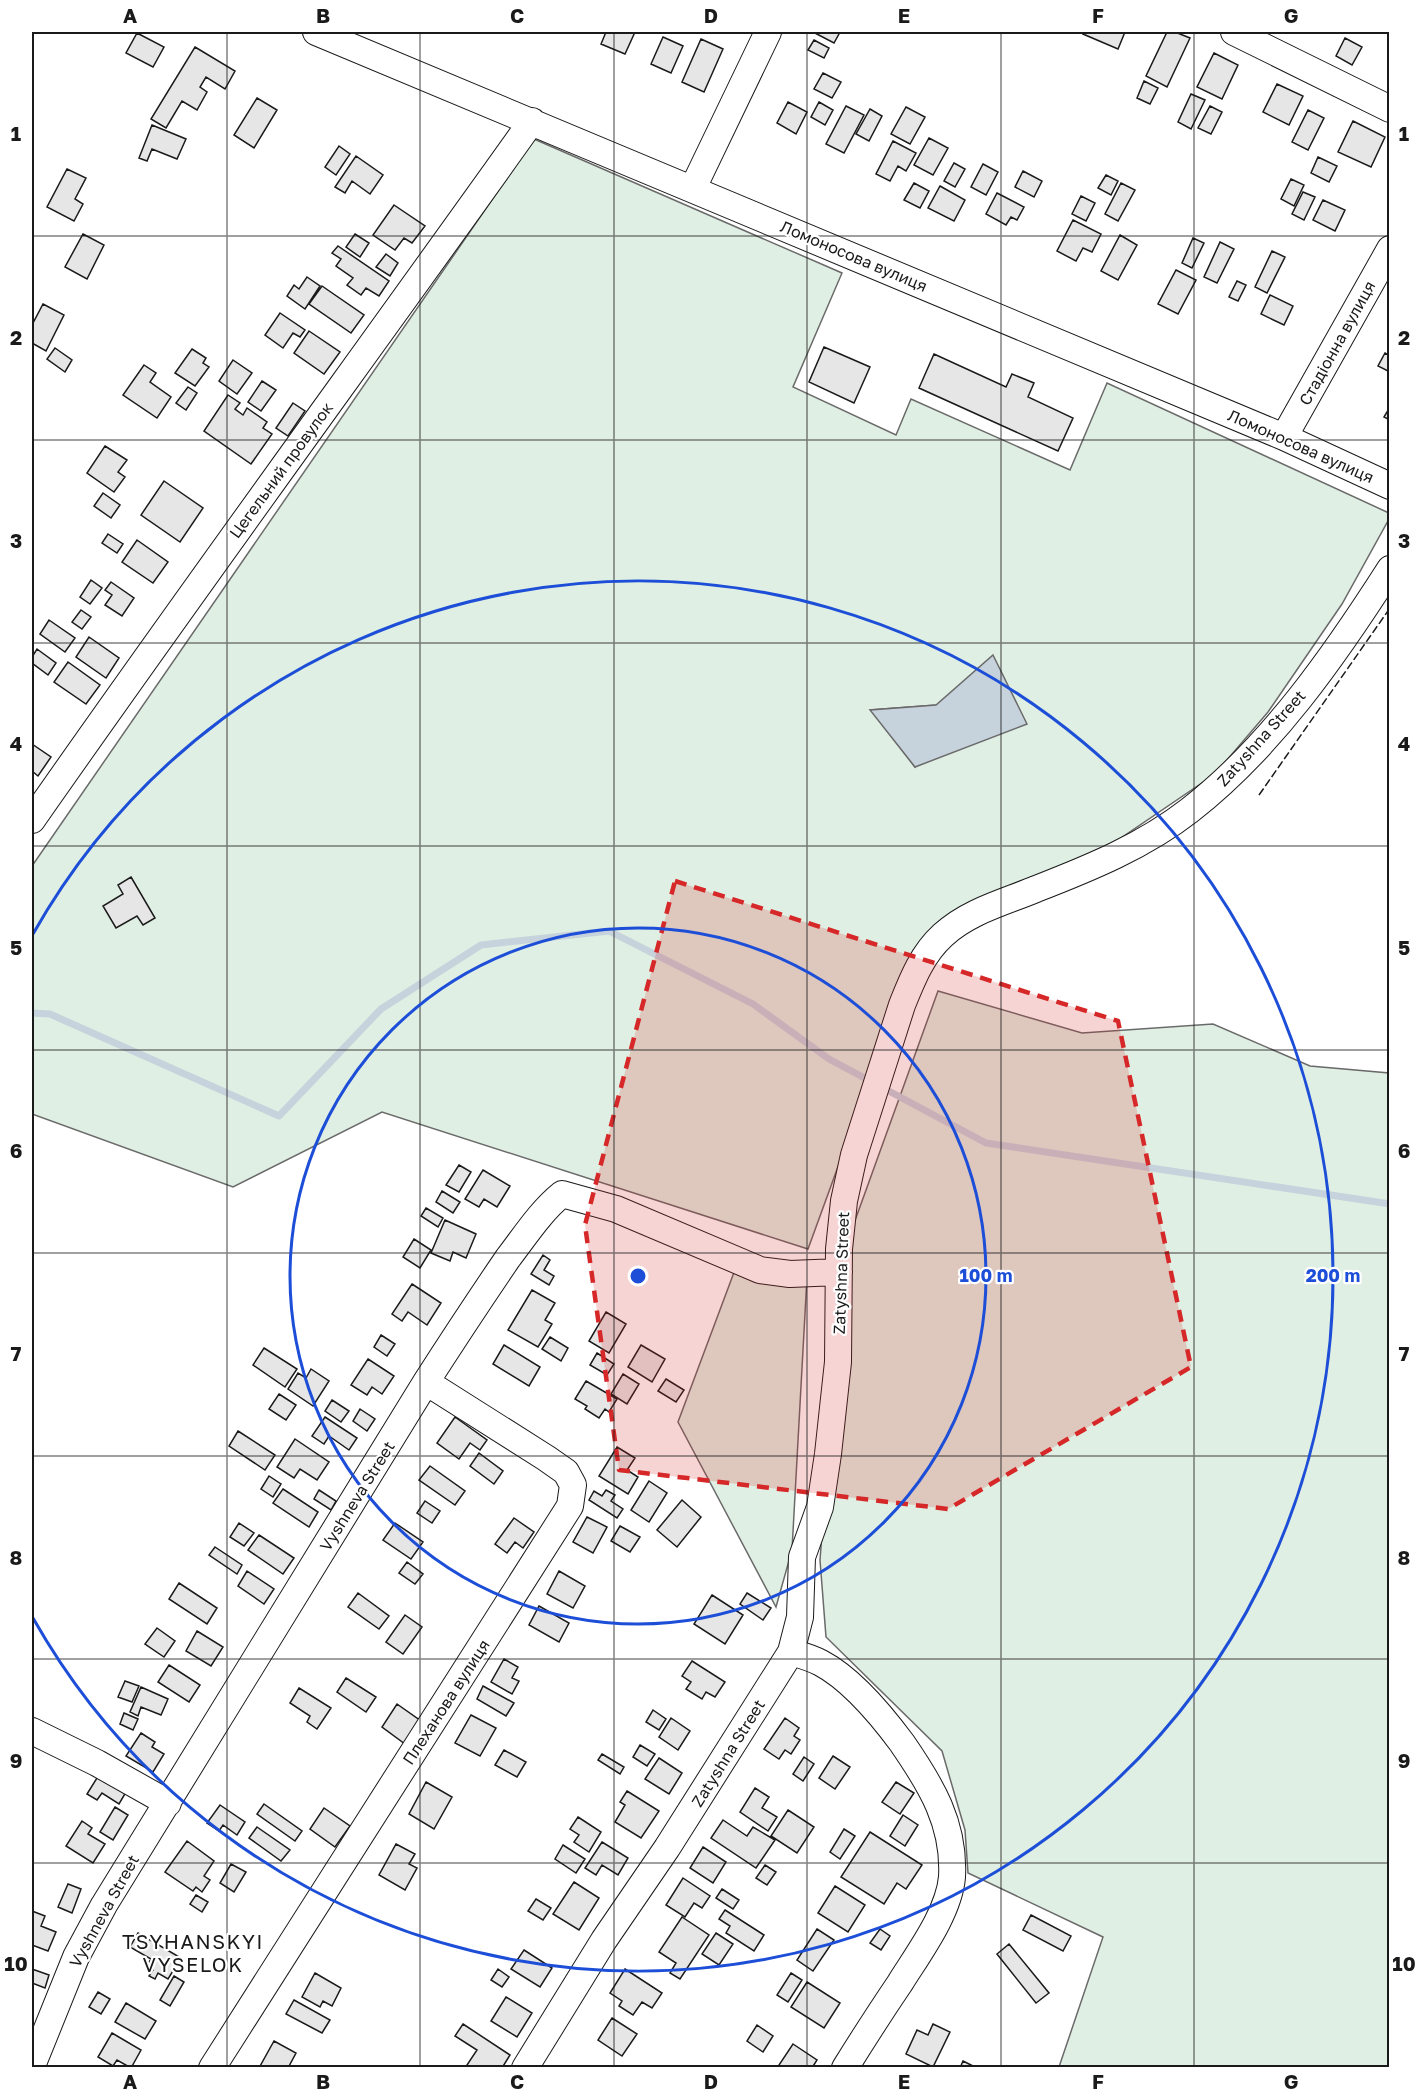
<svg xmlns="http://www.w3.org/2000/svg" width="1421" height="2099" font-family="'Golos Text',sans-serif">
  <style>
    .green { fill: #e0efe3; stroke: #6a6a6a; stroke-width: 1.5; fill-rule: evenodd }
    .water { fill: #c6d2dc; stroke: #6a6a6a; stroke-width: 1.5 }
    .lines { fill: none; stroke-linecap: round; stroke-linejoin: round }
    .stream { stroke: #c6d2dc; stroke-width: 7 }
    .building { fill: #e6e6e6; stroke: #1a1a1a; stroke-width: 1.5 }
    .minor-casing { stroke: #1a1a1a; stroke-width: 28 }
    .minor { stroke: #fff; stroke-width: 26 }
    .fence { stroke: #1a1a1a; stroke-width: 1.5; stroke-dasharray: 8 3; stroke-linecap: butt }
    .marked { fill: #d62828; fill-opacity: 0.2; stroke: #d62828; stroke-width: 4.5; stroke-dasharray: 12 8; stroke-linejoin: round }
    .grid { fill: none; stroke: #1a1a1a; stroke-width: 1.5; stroke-opacity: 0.55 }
    .ring { fill: none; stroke: #1d4ed8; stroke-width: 3 }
    .labels { text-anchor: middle; stroke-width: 4.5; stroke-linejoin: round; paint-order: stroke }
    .street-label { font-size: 16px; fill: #1a1a1a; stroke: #fff }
    .quarter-label { font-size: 20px; letter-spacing: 1.5px; fill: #1a1a1a; stroke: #fff }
    .centre { fill: #1d4ed8; stroke: #fff; stroke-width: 3 }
    .ring-label { font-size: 18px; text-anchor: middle; font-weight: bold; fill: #1d4ed8; stroke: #fff; stroke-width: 4.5; stroke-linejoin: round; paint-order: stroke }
    .neatline { fill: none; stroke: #1a1a1a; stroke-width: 2 }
    .grid-label { font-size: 20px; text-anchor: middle; font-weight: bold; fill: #1a1a1a }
  </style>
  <rect width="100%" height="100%" fill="#fff"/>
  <path class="green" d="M534 139 842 273 793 387 896 435 911 399 1070 470 1107 383 1389 513V519L1342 604 1268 712 1215 774 1109 846 918 947 808 1249 382 1112 233 1187 32 1114V866ZM936 705 915 767 871 710Z
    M938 991 1082 1033 1213 1024 1310 1066 1389 1073V2067H1059L1103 1937 968 1873 965 1830 942 1751 826 1637 820 1560 844 1251Z
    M739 1259 807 1277 792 1550 776 1607 678 1422Z"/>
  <path class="water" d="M993 655 1027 724 915 767 870 710 936 705Z"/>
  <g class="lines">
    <path class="stream" d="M32 1013 50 1014 279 1116 381 1009 481 945 609 931 753 1004 829 1059 986 1143 1390 1204"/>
  </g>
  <path class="building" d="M606 32H635L625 54 601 44Z
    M813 32H840L834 43Z
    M1084 32H1125L1118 49 1083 34Z
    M1167 32H1175L1190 38 1167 87 1146 76Z
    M137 33 164 47 153 67 126 53Z
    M663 37 683 46 671 73 651 64Z
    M1345 38 1362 47 1352 65 1336 56Z
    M701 39 723 49 704 92 682 82Z
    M814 40 829 48 824 58 808 50Z
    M195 47 235 71 225 89 206 77 200 87 207 92 197 110 182 101 166 128 151 119Z
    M1214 53 1238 65 1222 99 1197 87Z
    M823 73 841 82 832 98 814 89Z
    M1144 81 1158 88 1150 104 1137 98Z
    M1277 84 1303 96 1289 125 1263 112Z
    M1191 94 1205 100 1191 129 1178 122Z
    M257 98 277 110 254 148 234 135Z
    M788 102 807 112 796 134 777 123Z
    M819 102 833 110 825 125 811 117Z
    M846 106 864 115 844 153 826 144Z
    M1210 106 1222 112 1211 134 1198 128Z
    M906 107 925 117 910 144 891 134Z
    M870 109 882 116 869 141 856 134Z
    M1308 110 1324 118 1308 150 1292 142Z
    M1353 121 1385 137 1371 167 1338 152Z
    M152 125 186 139 177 159 152 149 147 161 139 158Z
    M929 138 948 148 933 175 914 165Z
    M893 141 916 153 906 171 898 166 890 181 876 174Z
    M339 146 350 154 336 175 325 167Z
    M356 156 383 175 370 194 352 181 345 193 335 187Z
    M1318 157 1337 166 1329 182 1311 173Z
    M954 163 965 169 955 187 944 181Z
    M983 164 998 172 986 195 971 187Z
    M67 169 86 178 75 199 83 204 74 221 47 207Z
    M1023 171 1042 181 1034 197 1015 187Z
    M1106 175 1118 181 1111 195 1098 188Z
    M1291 179 1304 185 1294 206 1281 199Z
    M914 183 929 191 920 208 904 200Z
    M1121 183 1135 190 1118 221 1105 214Z
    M940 186 965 200 954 221 928 208Z
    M1303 192 1315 197 1304 220 1292 214Z
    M997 193 1024 207 1017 220 1011 217 1006 225 986 214Z
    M1081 196 1095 203 1086 221 1072 214Z
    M1323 200 1345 210 1335 231 1313 220Z
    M394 205 425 226 412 243 404 238 395 250 373 235Z
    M1073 220 1101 234 1092 252 1083 248 1076 261 1057 251Z
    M83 234 104 245 87 279 65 267Z
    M355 234 369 243 360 257 346 247Z
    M1120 235 1137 245 1118 280 1101 271Z
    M1193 238 1204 243 1192 268 1182 263Z
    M1220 242 1234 249 1217 283 1204 277Z
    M338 246 389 281 379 296 366 288 361 295 347 285 353 278 336 266 341 259 332 253Z
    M1272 251 1285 257 1267 293 1255 287Z
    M386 254 398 263 390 276 376 267Z
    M1176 270 1196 280 1178 314 1158 304Z
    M307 277 320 286 305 309 287 296 294 285 299 289Z
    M1237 281 1246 285 1238 301 1229 297Z
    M322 286 364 315 351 333 309 304Z
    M1270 295 1293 306 1284 325 1261 314Z
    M43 304 64 315 46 351 32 343V325Z
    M280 313 305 330 300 337 293 333 283 348 265 335Z
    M309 331 340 352 324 374 294 353Z
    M824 347 870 367 854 403 809 382Z
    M55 348 72 360 65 372 47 359Z
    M192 349 206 358 203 363 209 367 195 386 175 373Z
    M1385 353 1390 356V372L1378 366Z
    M934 354 1006 387 1012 374 1034 383 1028 397 1073 418 1058 451 919 388Z
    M233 360 252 373 237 394 219 381Z
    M144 365 156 373 150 382 171 397 157 418 123 395Z
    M262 381 276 390 261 411 248 402Z
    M188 387 197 393 186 410 176 403Z
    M228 395 240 403 235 409 243 415 247 408 267 422 263 428 272 434 251 464 204 431Z
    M293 403 305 411 288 436 276 428Z
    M1390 407V420L1384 417Z
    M105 446 127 460 118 472 125 477 114 492 87 473Z
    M164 481 203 508 180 542 141 515Z
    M103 493 120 505 111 518 94 506Z
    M108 534 123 544 117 553 102 543Z
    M137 540 168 562 153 583 122 562Z
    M91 580 102 588 90 604 80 597Z
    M111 582 134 598 122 616 105 605 112 595 105 590Z
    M81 610 91 617 82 629 72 622Z
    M49 620 75 638 65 652 40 634Z
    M89 637 119 658 106 678 76 657Z
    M37 649 56 663 48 675 32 663V657Z
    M68 662 100 685 86 704 54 682Z
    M32 744 51 757 38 776 32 771Z
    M131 877 155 918 143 925 137 916 116 928 103 906 123 894 118 885Z
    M459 1165 471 1172 459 1192 446 1185Z
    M483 1170 510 1186 497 1207 484 1199 479 1207 465 1199Z
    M442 1191 460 1202 453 1213 436 1202Z
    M426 1208 443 1218 438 1227 421 1216Z
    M445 1220 476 1234 466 1258 453 1252 450 1261 431 1253Z
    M414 1239 431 1250 420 1268 403 1257Z
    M543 1255 550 1260 544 1270 554 1276 549 1285 531 1274Z
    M412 1284 441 1303 427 1325 408 1312 402 1321 392 1314Z
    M532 1290 555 1303 545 1320 552 1324 538 1347 508 1330Z
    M606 1312 626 1324 609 1353 589 1341Z
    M381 1335 395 1344 387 1356 374 1347Z
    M550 1337 568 1348 561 1361 542 1349Z
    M504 1345 540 1367 529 1386 493 1364Z
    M641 1345 665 1359 652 1382 628 1367Z
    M264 1348 297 1369 285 1387 253 1365Z
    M597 1353 614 1364 607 1375 590 1365Z
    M368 1359 394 1376 382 1394 372 1387 367 1395 351 1385Z
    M311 1369 329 1381 313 1406 288 1389 298 1373 306 1378Z
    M623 1374 639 1384 627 1404 611 1394Z
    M666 1379 684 1390 676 1402 658 1391Z
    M586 1381 617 1399 609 1412 605 1409 599 1418 585 1409 587 1406 575 1399Z
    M279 1394 296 1405 286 1420 269 1409Z
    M332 1400 349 1411 341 1422 325 1411Z
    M360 1409 375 1419 367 1431 353 1421Z
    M325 1417 357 1438 349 1450 329 1436 324 1444 312 1436Z
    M455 1417 487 1440 480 1450 470 1443 459 1459 437 1443Z
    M238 1431 275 1455 265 1470 229 1446Z
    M295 1439 329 1462 317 1480 300 1469 294 1478 277 1467Z
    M617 1447 635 1458 627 1470 638 1477 628 1494 599 1476Z
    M479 1453 503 1471 494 1484 470 1466Z
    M430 1466 465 1491 455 1505 419 1480Z
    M269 1476 281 1484 273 1497 261 1489Z
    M649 1481 667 1493 649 1522 631 1510Z
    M283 1489 318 1512 309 1527 273 1503Z
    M319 1490 336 1501 331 1510 314 1499Z
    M606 1490 615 1495 611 1501 623 1509 617 1518 589 1500 594 1491 602 1496Z
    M682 1500 701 1517 677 1547 657 1530Z
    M425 1501 440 1511 432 1523 417 1513Z
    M587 1517 607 1527 593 1553 573 1542Z
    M514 1518 534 1532 523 1548 515 1542 507 1553 495 1544Z
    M239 1523 254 1533 244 1546 230 1537Z
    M395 1523 423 1542 411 1559 383 1540Z
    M620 1526 640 1537 630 1552 611 1541Z
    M259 1535 294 1558 283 1574 248 1550Z
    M215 1547 242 1565 237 1574 209 1555Z
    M407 1562 423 1574 415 1584 399 1573Z
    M247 1571 274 1589 264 1604 238 1586Z
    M559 1571 585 1586 573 1608 547 1594Z
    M179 1583 217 1608 207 1624 169 1599Z
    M358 1593 389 1616 379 1629 348 1607Z
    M747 1593 771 1608 763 1620 740 1604Z
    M712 1595 743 1615 725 1644 694 1624Z
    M539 1606 569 1623 559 1642 529 1625Z
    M405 1615 422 1627 403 1654 386 1642Z
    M157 1628 175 1641 164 1657 145 1644Z
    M197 1631 223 1647 211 1666 186 1651Z
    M504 1659 518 1667 512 1678 519 1681 512 1694 491 1682Z
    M692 1661 725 1682 715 1697 706 1692 702 1699 686 1689 691 1682 682 1676Z
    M169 1665 200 1685 189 1702 158 1682Z
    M346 1678 376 1697 366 1712 337 1692Z
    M125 1681 139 1686 132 1702 118 1697Z
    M483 1686 514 1703 506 1716 477 1699Z
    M141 1687 168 1699 161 1715 141 1707 138 1716 130 1712Z
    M299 1688 331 1708 317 1729 307 1722 310 1716 290 1703Z
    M397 1704 421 1721 405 1744 382 1727Z
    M653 1710 666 1719 659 1730 646 1722Z
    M124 1713 138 1719 133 1730 120 1724Z
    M471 1715 496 1728 480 1756 455 1743Z
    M671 1718 690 1731 678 1750 659 1737Z
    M785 1718 799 1728 794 1736 800 1740 791 1754 785 1750 779 1759 764 1749Z
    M141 1733 155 1742 152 1747 164 1754 153 1772 126 1756Z
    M640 1745 655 1754 647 1766 633 1757Z
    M504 1750 526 1762 517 1777 495 1765Z
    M602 1754 624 1767 620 1774 598 1760Z
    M833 1756 850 1767 835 1789 819 1778Z
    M804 1757 814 1764 803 1781 793 1774Z
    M659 1758 682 1773 669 1794 645 1779Z
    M102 1770 129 1787 119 1804 102 1793 97 1800 87 1794Z
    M426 1782 452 1797 434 1829 409 1814Z
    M896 1782 914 1793 900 1814 882 1802Z
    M755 1788 769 1797 762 1808 777 1817 768 1831 740 1812Z
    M627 1791 659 1811 641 1838 615 1822 625 1805 620 1802Z
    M264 1804 302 1831 295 1841 257 1814Z
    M220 1805 245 1822 237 1835 223 1825 219 1831 207 1823Z
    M115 1807 128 1815 113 1840 100 1832Z
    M324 1808 350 1826 335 1847 310 1829Z
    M788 1810 814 1827 797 1853 771 1836Z
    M903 1815 918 1825 905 1846 890 1836Z
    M578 1817 601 1832 589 1852 574 1842 579 1835 570 1829Z
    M723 1820 747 1836 753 1827 775 1840 756 1868 711 1838Z
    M82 1821 92 1828 88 1834 105 1844 93 1863 66 1846Z
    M257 1827 290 1850 281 1861 249 1838Z
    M844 1829 855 1836 840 1859 830 1852Z
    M870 1832 922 1865 906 1889 897 1883 884 1904 841 1877Z
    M187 1841 214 1861 204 1876 210 1880 202 1892 196 1887 193 1891 165 1872Z
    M602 1842 628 1858 618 1875 602 1865 596 1875 585 1868Z
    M396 1844 415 1854 409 1864 417 1868 405 1890 379 1875Z
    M563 1845 585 1859 576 1873 555 1859Z
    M703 1847 726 1862 713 1883 690 1868Z
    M231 1864 246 1872 234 1892 220 1883Z
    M765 1865 776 1872 767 1885 756 1878Z
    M683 1878 710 1896 702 1908 694 1903 685 1917 666 1905Z
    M574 1882 599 1898 579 1930 553 1914Z
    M68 1884 81 1889 72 1913 58 1907Z
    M835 1886 865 1905 848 1932 818 1913Z
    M722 1889 739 1900 733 1909 716 1898Z
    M196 1895 208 1902 202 1912 190 1904Z
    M536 1899 551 1908 543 1920 528 1911Z
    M725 1910 764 1935 754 1951 726 1933 730 1926 719 1919Z
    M32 1911 45 1916 41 1926 56 1932 48 1951 32 1945Z
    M1031 1915 1071 1936 1063 1951 1023 1930Z
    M682 1917 709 1935 680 1979 670 1973 676 1963 659 1952Z
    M817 1929 834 1940 813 1971 797 1960Z
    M880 1929 890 1936 881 1950 870 1943Z
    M138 1933 181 1958 168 1979 158 1973 155 1979 149 1976 153 1970 146 1967 151 1959 130 1947Z
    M716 1933 733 1944 719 1965 702 1954Z
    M1009 1944 1049 1993 1036 2003 997 1954Z
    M524 1950 552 1968 540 1987 511 1969Z
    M32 1969 49 1975 45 1988 32 1983Z
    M498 1969 509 1977 502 1987 491 1980Z
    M625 1969 662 1993 652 2008 642 2002 633 2015 619 2006 622 2001 610 1993Z
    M315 1973 341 1988 332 2006 323 2001 320 2007 302 1997Z
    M791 1973 802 1980 788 2002 777 1995Z
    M174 1976 184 1982 170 2006 160 2000Z
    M807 1982 840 2003 824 2028 791 2007Z
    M98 1992 110 1999 101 2014 89 2007Z
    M506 1997 532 2013 517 2037 491 2021Z
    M294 2000 330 2020 322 2033 286 2014Z
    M126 2003 156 2021 145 2039 115 2022Z
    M612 2018 637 2034 622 2056 598 2040Z
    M463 2024 510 2055 502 2068H465L477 2050 455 2036Z
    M933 2024 950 2032 933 2067 906 2054 917 2030 928 2035Z
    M757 2025 773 2036 763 2052 747 2041Z
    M112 2033 141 2050 131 2068 117 2060 113 2066 98 2057Z
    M274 2041 296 2053 288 2068H259Z
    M793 2044 817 2060 812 2068H783L779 2065Z
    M963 2061 977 2068H960Z"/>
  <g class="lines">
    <g class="minor-casing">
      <path id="minor" d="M316 32 1284 437 1390 486
        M1234 32 1390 109
        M693 188 768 32
        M1284 437 1390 249
        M32 820C196 585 366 354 532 121
        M791 1652C801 1655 812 1658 821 1663 851 1679 882 1716 902 1743 931 1785 955 1824 952 1877 949 1913 918 1954 900 1983 881 2011 863 2039 845 2068
        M32 1731 97 1763 168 1803
        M32 2066 76 1957 104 1905 426 1382C453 1340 480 1299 508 1258 525 1236 540 1212 562 1194L616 1209 760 1270 790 1274 839 1272
        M212 2068 570 1506 573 1485 566 1472 546 1458 426 1382
        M525 2068 604 1940 667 1848 791 1652 800 1617 802 1557 820 1507 828 1454 838 1362 839 1249 844 1201 854 1155 902 1005C912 980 922 954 943 935 969 911 1005 902 1036 889 1090 868 1144 846 1190 810 1271 747 1335 655 1390 569"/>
    </g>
    <use href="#minor" class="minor"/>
    <path class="fence" d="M1259 795 1390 608"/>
  </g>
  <path class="marked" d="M675 881 1118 1021 1191 1367 948 1509 619 1470 585 1225Z"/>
  <path class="grid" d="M227 32V2068M420 32V2068M614 32V2068M807 32V2068M1001 32V2068M1194 32V2068M32 236H1390M32 440H1390M32 643H1390M32 846H1390M32 1050H1390M32 1253H1390M32 1456H1390M32 1659H1390M32 1863H1390"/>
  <g class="ring">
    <circle cx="638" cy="1276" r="348"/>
    <path d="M33 934A695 695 0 1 1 33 1618"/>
  </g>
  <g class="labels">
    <g class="street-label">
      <text transform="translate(854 256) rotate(23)" y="6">Ломоносова вулиця</text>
      <text transform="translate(1337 343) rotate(-61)" y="6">Стадіонна вулиця</text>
      <text transform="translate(1301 446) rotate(24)" y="6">Ломоносова вулиця</text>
      <text transform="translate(281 470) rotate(-54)" y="6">Цегельний провулок</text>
      <text transform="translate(1261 738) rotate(-48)" y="6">Zatyshna Street</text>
      <text transform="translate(841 1273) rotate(-88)" y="6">Zatyshna Street</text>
      <text transform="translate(357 1496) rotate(-58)" y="6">Vyshneva Street</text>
      <text transform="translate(446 1702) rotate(-57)" y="6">Плеханова вулиця</text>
      <text transform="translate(728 1753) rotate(-58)" y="6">Zatyshna Street</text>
      <text transform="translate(104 1911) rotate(-61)" y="6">Vyshneva Street</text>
    </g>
    <g class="quarter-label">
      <text x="193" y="1949">TSYHANSKYI<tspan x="193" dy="23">VYSELOK</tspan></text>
    </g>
  </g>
  <circle cx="638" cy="1276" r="9" class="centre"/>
  <g class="ring-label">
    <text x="986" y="1282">100 m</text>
    <text x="1333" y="1282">200 m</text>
  </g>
  <rect width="1421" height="2099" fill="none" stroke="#ffffff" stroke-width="66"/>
  <rect x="33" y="33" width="1355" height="2033" class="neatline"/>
  <g class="grid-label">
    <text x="130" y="23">A</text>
    <text x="323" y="23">B</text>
    <text x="517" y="23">C</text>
    <text x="711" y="23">D</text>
    <text x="904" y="23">E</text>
    <text x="1098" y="23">F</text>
    <text x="1291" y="23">G</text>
    <text x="16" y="141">1</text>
    <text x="1404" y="141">1</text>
    <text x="16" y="345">2</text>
    <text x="1404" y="345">2</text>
    <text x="16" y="548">3</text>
    <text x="1404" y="548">3</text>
    <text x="16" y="751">4</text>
    <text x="1404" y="751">4</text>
    <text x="16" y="955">5</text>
    <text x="1404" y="955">5</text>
    <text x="16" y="1158">6</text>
    <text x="1404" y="1158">6</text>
    <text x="16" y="1361">7</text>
    <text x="1404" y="1361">7</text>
    <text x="16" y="1565">8</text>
    <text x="1404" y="1565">8</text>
    <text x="16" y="1768">9</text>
    <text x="1404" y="1768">9</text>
    <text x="16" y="1971">10</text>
    <text x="1404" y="1971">10</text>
    <text x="130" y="2089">A</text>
    <text x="323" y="2089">B</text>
    <text x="517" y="2089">C</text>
    <text x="711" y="2089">D</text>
    <text x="904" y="2089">E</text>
    <text x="1098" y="2089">F</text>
    <text x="1291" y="2089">G</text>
  </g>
</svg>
